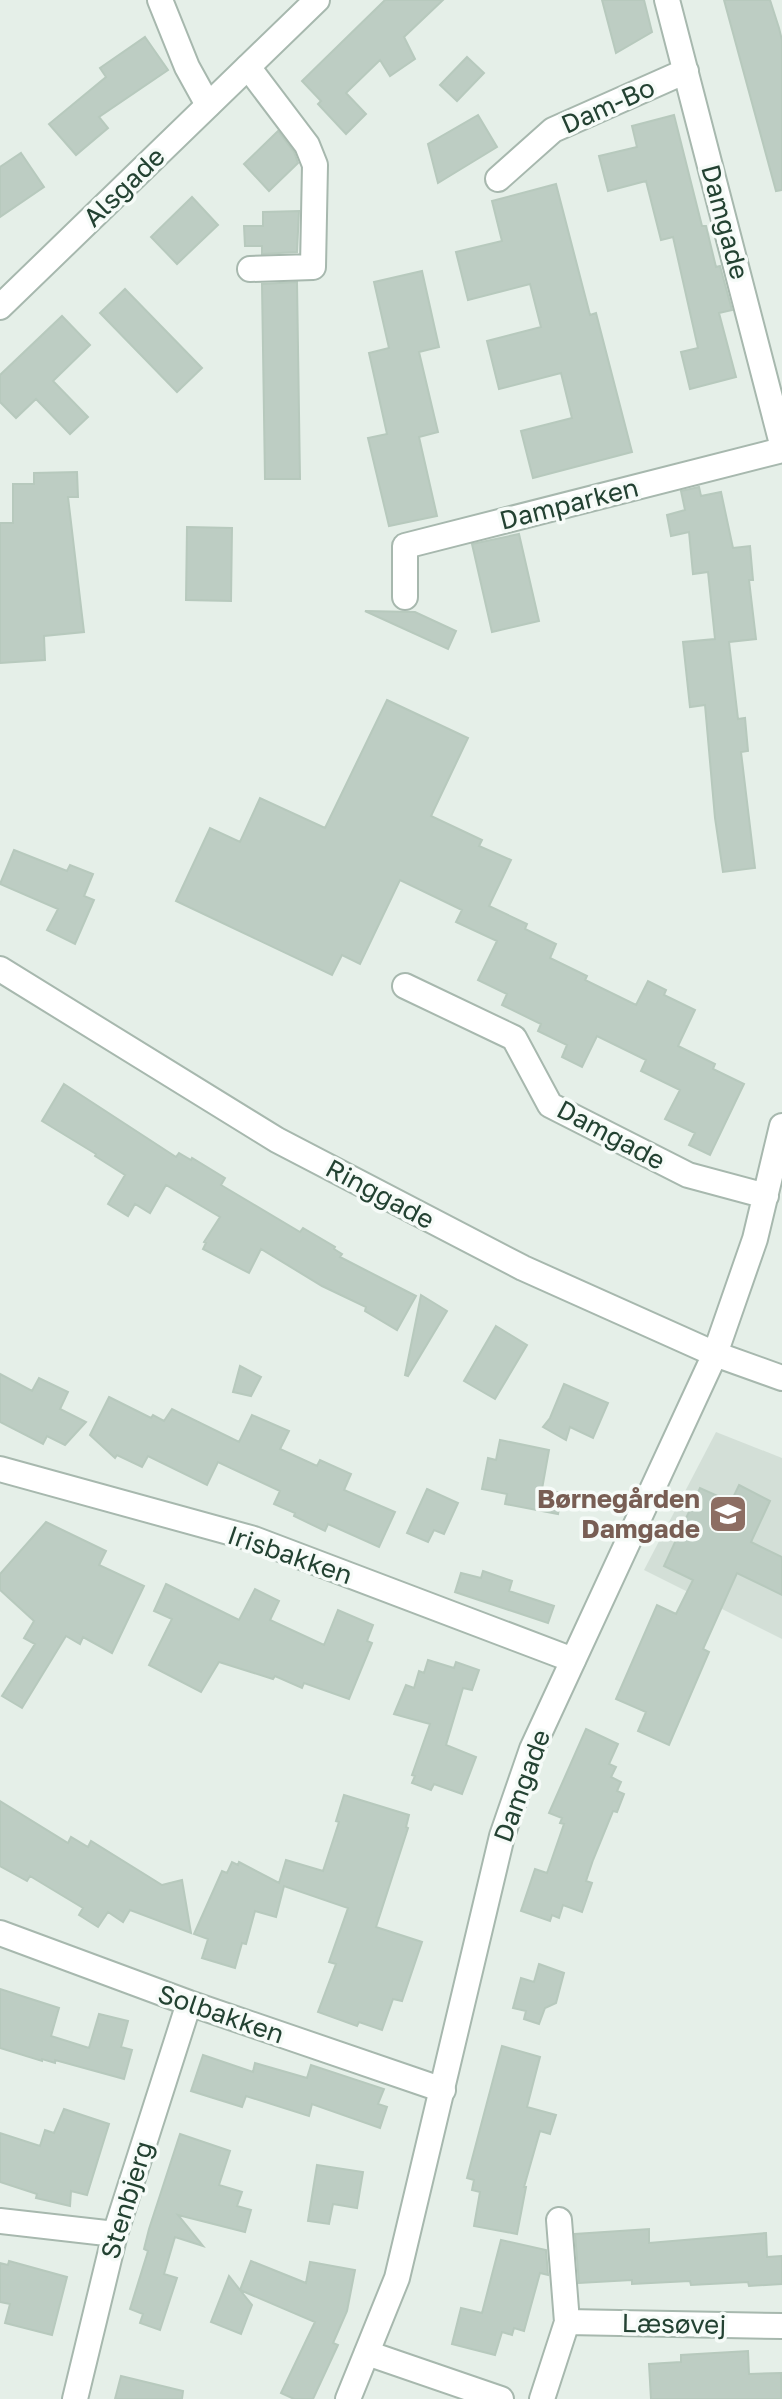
<svg xmlns="http://www.w3.org/2000/svg" width="782" height="2399" font-family="'Golos Text',sans-serif">
  <style>
    .built { fill: #d3dfd7 }
    .building { fill: #bdcdc3; stroke: #b7c9bd; stroke-width: 2 }
    .lines { fill: none; stroke-linecap: round; stroke-linejoin: round }
    .minor-casing { stroke: #a7b8ae; stroke-width: 28 }
    .tertiary-casing { stroke: #a7b8ae; stroke-width: 28 }
    .minor { stroke: #fff; stroke-width: 24 }
    .tertiary { stroke: #fff; stroke-width: 24 }
    .labels { text-anchor: middle; stroke-width: 7; stroke-linejoin: round; paint-order: stroke }
    .street-label { font-size: 26px; fill: #234232; stroke: #f6fbf8 }
    .education-label { font-size: 26px; font-weight: bold; fill: #785e54; stroke: #f6fbf8; text-anchor: end }
  </style>
  <rect width="100%" height="100%" fill="#e5efe8"/>
  <path class="built" d="M716 1432 782 1458V1639L644 1570Z"/>
  <path class="building" d="M385 0H443L404 37 415 59 390 76 380 60 346 93 366 114 346 134 318 104 321 101 302 81Z
    M602 0H644L652 32 616 53Z
    M724 0H770L779 28 782 40V190L776 191Z
    M145 37 168 70 99 117 108 128 76 155 49 124 106 77 100 68Z
    M467 57 484 73 457 101 440 85Z
    M478 115 497 147 438 183 428 144Z
    M674 115 702 226H706L716 267 720 266 732 310 719 313 736 377 690 389 681 352 698 348 673 237 661 240 646 181 608 191 599 156 637 147 632 126Z
    M278 131 294 152 298 163 269 191 244 164Z
    M21 153 44 187 0 217V167Z
    M556 184 590 315 596 313 632 452 533 478 521 431 572 418 561 373 499 389 487 341 541 327 530 284 468 300 456 252 502 241 492 201Z
    M192 197 218 225 177 264 151 237Z
    M299 211 297 252 262 254V246H245L244 226H263V212Z
    M422 271 439 347 419 352 438 432 419 437 437 516 389 526 368 438 387 434 369 353 389 348 374 282Z
    M297 282 300 479H265L262 284Z
    M125 289 202 368 177 392 100 313Z
    M62 316 90 345 53 381 88 417 70 434 36 399 16 418 0 402V375Z
    M77 472 78 497H68L84 632 44 636 45 660 0 663V523H13V484H34V473Z
    M699 487 701 496 721 492 733 548 750 546 753 580H749L756 639 729 642 738 719 745 718 748 751 741 752 755 868 723 872 715 818 705 705 690 707 683 642 715 639 708 572 693 574 689 532 671 536 667 515 685 510 681 491Z
    M187 527 232 528 231 601 186 600Z
    M519 534 539 621 492 632 472 544Z
    M365 611 415 612 456 631 448 649Z
    M387 700 468 738 431 816 482 840 479 846 511 860 489 906 527 924 525 929 556 944 550 958 587 976 585 980 636 1005 648 981 666 990 664 995 695 1010 678 1046 715 1064 713 1069 744 1084 710 1155 689 1145 695 1133 665 1119 680 1090 641 1071 646 1060 597 1036 582 1067 562 1057 567 1045 538 1031 541 1024 502 1005 507 994 478 980 497 941 456 922 462 910 400 880 360 964 342 955 332 975 176 901 210 828 240 842 260 798 325 828Z
    M14 850 67 871 70 865 93 874 84 896 94 900 75 944 47 930 58 909 0 884Z
    M64 1084 176 1157 179 1153 191 1160 192 1158 225 1178 221 1185 300 1232 303 1228 335 1247 334 1249 342 1254 340 1257 416 1296 397 1330 365 1311 366 1307 322 1286 261 1249 249 1273 203 1249 206 1243 204 1242 220 1217 166 1185 150 1213 135 1204 128 1216 108 1204 125 1175 95 1156 96 1154 42 1121Z
    M421 1295 447 1311 408 1376 405 1375Z
    M496 1326 527 1345 495 1399 464 1381Z
    M240 1366 261 1377 251 1396 233 1392Z
    M0 1374 32 1391 39 1378 68 1392 60 1409 86 1422 65 1445 47 1436 43 1444 0 1422Z
    M564 1384 608 1403 593 1438 570 1427 566 1440 543 1427 550 1418Z
    M109 1397 151 1418 153 1415 164 1421 172 1409 239 1442 252 1415 289 1431 280 1449 317 1466 320 1460 351 1474 344 1490 395 1512 379 1547 328 1524 325 1531 294 1516 295 1513 274 1504 280 1491 218 1462 207 1485 148 1456 142 1467 117 1455 115 1458 90 1435Z
    M500 1440 549 1450 542 1489 562 1493 558 1514 505 1504 507 1494 482 1489 488 1458 496 1460Z
    M739 1485 770 1501 751 1542 782 1557V1595L737 1573 703 1649 709 1652 669 1745 638 1731 646 1712 616 1699 657 1605 676 1614 693 1580 664 1566 700 1488 731 1502Z
    M427 1489 458 1503 444 1534 434 1530 428 1542 407 1533Z
    M46 1522 106 1551 99 1565 144 1586 112 1653 83 1637 80 1644 66 1636 22 1708 2 1696 35 1644 24 1638 34 1621 0 1590V1574Z
    M483 1571 512 1581 509 1591 554 1606 548 1623 455 1592 461 1573 481 1578Z
    M166 1584 239 1620 255 1589 279 1601 270 1620 324 1645 338 1610 373 1625 367 1641 372 1643 349 1699 304 1683 302 1688 275 1676 273 1679 219 1662 201 1692 149 1665 172 1619 154 1611Z
    M428 1660 454 1668 456 1662 479 1670 472 1690 463 1688 446 1745 476 1757 462 1794 434 1784 431 1790 412 1783 415 1776 412 1775 430 1724 394 1714 406 1685 414 1688 419 1671 424 1673Z
    M586 1729 618 1744 609 1764 616 1767 611 1777 621 1782 617 1791 624 1794 617 1812 613 1811 593 1860 586 1881 592 1883 582 1912 563 1905 559 1918 552 1915 550 1921 521 1911 535 1869 547 1873 564 1824 560 1823 562 1818 549 1813Z
    M344 1795 409 1815 406 1827 408 1828 376 1927 422 1942 402 2001 393 1999 382 2030 359 2022 357 2026 318 2012 336 1964 329 1962 348 1908 284 1886 276 1917 255 1911 246 1944 242 1943 235 1968 202 1958 208 1939 194 1934 222 1871 227 1873 232 1862 238 1865 239 1862 279 1883 286 1860 323 1871 339 1822 336 1821Z
    M0 1801 68 1843 71 1837 88 1847 91 1841 162 1885 182 1880 191 1933 130 1910 123 1922 108 1912 98 1927 79 1915 83 1908 30 1876 27 1881 0 1866Z
    M539 1964 564 1973 556 2003 545 2008 539 2024 524 2019 526 2011 513 2008 521 1978 534 1982Z
    M0 1989 59 2008 51 2036 89 2048 99 2014 128 2021 121 2047 132 2050 124 2079 55 2060V2063L42 2059V2061L0 2048Z
    M502 2046 540 2057 527 2107 556 2115 550 2134 540 2131 524 2187H526L517 2234 474 2226 480 2192 472 2190 474 2180 467 2178Z
    M203 2055 253 2072 255 2063 307 2078 311 2065 384 2089 378 2104 387 2107 380 2128 312 2104 309 2116 246 2096 242 2107 191 2091Z
    M64 2109 109 2124 87 2195 71 2191 70 2206 36 2198 37 2194 0 2182V2133L40 2146 45 2130 54 2133Z
    M180 2134 230 2151 219 2185 242 2192 237 2206 251 2210 245 2232 178 2215 203 2246 175 2237 164 2274 177 2278 160 2330 140 2323 143 2314 130 2309 148 2251 144 2249 149 2229Z
    M317 2165 363 2172 357 2208 333 2204 329 2224 308 2221Z
    M649 2229V2243L766 2233 767 2257 782 2256V2284L749 2286 748 2282 691 2285 690 2281 632 2284V2280L579 2283 575 2234Z
    M501 2240 546 2250 548 2275 540 2273 524 2331 514 2328 512 2335 502 2332 495 2355 452 2344 461 2308 482 2313Z
    M9 2261 67 2277 52 2335 5 2323 10 2304 0 2302V2263L8 2265Z
    M251 2261 306 2283 310 2262 355 2270 347 2311 333 2343 338 2345 313 2399H294L281 2393 315 2322 240 2290 252 2305 241 2334 211 2322 229 2276 240 2290Z
    M748 2351 749 2374 781 2373V2399H651L649 2364 681 2362V2355Z
    M121 2376 183 2391 182 2399H115Z"/>
  <g class="lines">
    <g class="minor-casing">
      <path id="minor" d="M160 0 187 67 208 105
        M667 0 782 444
        M248 67 307 145 315 165 313 267 250 269
        M498 179 553 130 686 71
        M405 597V546L782 450
        M405 986 514 1038 550 1105 688 1175 766 1196
        M715 1354 755 1239 782 1126
        M0 1469 254 1539 573 1660
        M0 1933 189 2003 443 2090
        M0 2221 115 2234
        M567 2322 782 2326
        M367 2353 501 2399
        M75 2399 115 2234 189 2003
        M542 2399 567 2322 559 2220"/>
    </g>
    <g class="tertiary-casing">
      <path id="tertiary" d="M0 307 317 0
        M0 969 277 1140 523 1268 715 1354 782 1378
        M348 2399 397 2278 502 1836 532 1749 715 1354"/>
    </g>
    <use href="#minor" class="minor"/>
    <use href="#tertiary" class="tertiary"/>
  </g>
  <defs>
    <g id="school-square" transform="scale(2)"><rect x="-9" y="-9" width="18" height="18" rx="4" fill="#8d6e63" stroke="#f6fbf8"/><path d="M0-5L7-2L0 1L-7-2ZM-4 1L0 2.5L4 1V4Q0 6-4 4Z" fill="#fff"/></g>
  </defs>
  <g fill-rule="evenodd">
    <use href="#school-square" x="728" y="1514"/>
  </g>
  <g class="labels">
    <g class="street-label">
      <text transform="translate(608 106) rotate(-24)" y="9">Dam-Bo</text>
      <text transform="translate(124 187) rotate(-44)" y="9">Alsgade</text>
      <text transform="translate(725 222) rotate(75)" y="9">Damgade</text>
      <text transform="translate(569 504) rotate(-14)" y="9">Damparken</text>
      <text transform="translate(611 1135) rotate(28)" y="9">Damgade</text>
      <text transform="translate(380 1194) rotate(28)" y="9">Ringgade</text>
      <text transform="translate(290 1555) rotate(19)" y="9">Irisbakken</text>
      <text transform="translate(522 1786) rotate(-70)" y="9">Damgade</text>
      <text transform="translate(221 2014) rotate(19)" y="9">Solbakken</text>
      <text transform="translate(127 2200) rotate(-73)" y="9">Stenbjerg</text>
      <text transform="translate(674 2324) rotate(1)" y="9">Læsøvej</text>
    </g>
    <g class="education-label">
      <text x="700" y="1508">Børnegården<tspan x="700" dy="30">Damgade</tspan></text>
    </g>
  </g>
</svg>
